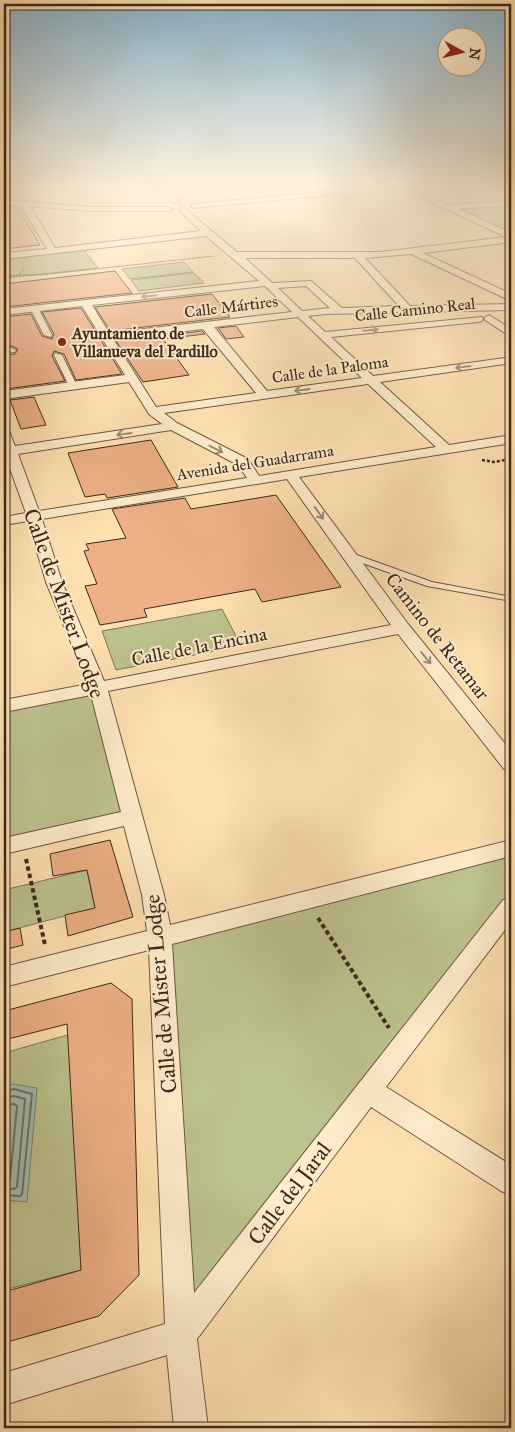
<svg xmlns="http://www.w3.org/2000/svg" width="515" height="1432" font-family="'IM FELL Great Primer',serif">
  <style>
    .green { fill: #bdc38e; stroke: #7c7655 }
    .water { fill: #a1bcb2; stroke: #788176 }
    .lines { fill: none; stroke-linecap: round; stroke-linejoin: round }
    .shore { stroke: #6e7267; stroke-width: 2 }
    .building { fill: #eeb087; stroke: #3b291c }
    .pedestrian-tunnel { stroke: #d8bc93; stroke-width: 8; stroke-dasharray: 8 4.5; stroke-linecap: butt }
    .service-casing { stroke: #6c5741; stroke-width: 2 }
    .pedestrian-casing { stroke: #6c5741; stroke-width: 2 }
    .minor-casing { stroke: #6c5741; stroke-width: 2 }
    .path-far2 { stroke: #3b291c; stroke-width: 1; stroke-dasharray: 2 1; stroke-linecap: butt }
    .path-far1 { stroke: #3b291c; stroke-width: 2.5; stroke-dasharray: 3 2; stroke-linecap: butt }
    .path { stroke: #3b291c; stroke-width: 4; stroke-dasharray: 4.5 3; stroke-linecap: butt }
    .service { fill: #ffeccc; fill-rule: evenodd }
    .pedestrian { fill: #ffeccc; fill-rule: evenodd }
    .minor { fill: #ffeccc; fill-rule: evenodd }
    .oneway { stroke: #9d8a74 }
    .poi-dot { fill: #8f2418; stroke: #ffeccc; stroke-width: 2 }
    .labels { text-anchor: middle; stroke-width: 4; stroke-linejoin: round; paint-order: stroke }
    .far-street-label { font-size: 16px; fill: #3b291c; stroke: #ffeccc }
    .far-poi-label { font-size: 16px; font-weight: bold; fill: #3b291c; stroke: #ffeccc; text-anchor: start }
    .street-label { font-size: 19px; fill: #3b291c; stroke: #ffeccc }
    .near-street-label { font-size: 22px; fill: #3b291c; stroke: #ffeccc }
  </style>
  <rect width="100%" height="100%" fill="#ffe1b1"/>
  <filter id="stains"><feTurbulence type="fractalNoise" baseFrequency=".004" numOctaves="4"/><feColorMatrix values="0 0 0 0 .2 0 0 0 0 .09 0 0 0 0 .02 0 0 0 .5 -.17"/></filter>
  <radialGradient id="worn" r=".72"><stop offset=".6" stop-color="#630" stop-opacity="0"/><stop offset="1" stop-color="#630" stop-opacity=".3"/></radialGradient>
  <path class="green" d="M511 205V233L457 208Z
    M84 250 98 268 4 278V258Z
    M184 262 193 272 130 279 122 269Z
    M194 273 204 283 139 291 131 280Z
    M222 609 241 646 116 670 102 631Z
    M98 687 133 817 4 846V706Z
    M511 848V907L181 1335 160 937Z
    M87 870 95 908 4 932V890Z
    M71 1034 81 1270 4 1290V1053Z"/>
  <path class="water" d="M13 1084 37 1088 27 1202 4 1200V1087Z"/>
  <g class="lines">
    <path class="shore" d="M4 1092 14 1089 32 1094 22 1194 20 1196 4 1195
      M4 1098 14 1096 25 1099 17 1187 14 1189 4 1188
      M4 1105 14 1104 17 1106 10 1179 4 1181"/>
  </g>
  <path class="building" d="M4 206 14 207 22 214 40 245 4 249Z
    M115 271 132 293 4 307V284Z
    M212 294 230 317 110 331 95 307Z
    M81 308 122 374 76 380 64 354 54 351 52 356 65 381 6 389 4 383V355L15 354 18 349 12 346 4 347V317L31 314 42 336 52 339 54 334 42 312Z
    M236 326 244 337 226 339 218 328Z
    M202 331 205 334 163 339 189 375 143 382 116 341Z
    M34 397 46 425 21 429 10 400Z
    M151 440 178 487 107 498 105 494 85 497 68 453Z
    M276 495 341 587 262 602 255 589 144 609 147 617 100 625 85 586 97 584 84 551 89 550 86 544 126 538 112 509 185 498 191 509Z
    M110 840 133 917 68 936 65 915 95 908 87 870 53 876 50 854Z
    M20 928 23 945 4 950V932Z
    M111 983 132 999 139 1275 99 1316 4 1343V1292L81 1270 67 1024 4 1040V1011Z"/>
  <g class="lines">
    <path class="pedestrian-tunnel" d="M55 344 75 342"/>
    <g class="service-casing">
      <path id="service" d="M340 191 348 197V199H346L339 193Z
        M348 554H354L432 582 511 597V601L427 586 348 558Z"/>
    </g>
    <g class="pedestrian-casing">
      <path id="pedestrian" d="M165 188H192L163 191Z
        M31 306 38 308 52 335 51 337 44 335 30 308Z
        M12 348 16 350 15 352 4 353V349Z
        M55 353 62 355 77 386 76 388 69 386 54 355Z"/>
    </g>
    <g class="minor-casing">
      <path id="minor" d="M159 188H167L180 201 173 203Z
        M361 188H385L381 190 194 208 190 206 194 204Z
        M401 188H410L449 205 511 201V205L458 209 511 233V242L423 253 511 294V301L411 254 365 258 410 306 511 304V310L326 314 308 316 325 332 482 317 483 319 482 321 478 322 331 337 373 376 511 357V363L380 382 449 445 511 435V443L299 477 408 624 511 751V771L504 769 398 634 108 691 164 895 170 925 511 840V856L172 944 194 1293 503 900 511 897V922L386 1087 511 1165V1195L501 1191 371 1107 197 1339 208 1428H174L167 1355 4 1405V1373L165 1324 149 950 4 987V967L147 931 142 895 124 826 4 854V838L121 812 91 695 4 712V700L88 684 46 582 28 521 4 525V517L26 513 4 452V430L9 431 15 446 162 424 149 414 129 382 4 399V391L125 375 82 306 4 315V309L259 281 206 236 4 259V253L47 249 21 206 4 204V200L91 207H169L173 209 169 211H91L30 206 55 248 201 231 180 211V207H183L237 252H381L506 237ZM245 258H355L399 306 342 308 311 281 272 283ZM265 286 292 312 109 333 92 305ZM306 286 330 308 302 311 278 288ZM298 317 362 378 267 391 214 327ZM203 329 256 393 156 407 113 339ZM368 384 436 447 259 476 248 459 177 423 164 413ZM171 430 238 465 247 478 39 511 18 454ZM287 479 391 625 104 681 62 582 42 519Z
        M489 315 511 329V337L485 320 484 318Z"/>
    </g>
    <path class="path-far2" d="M19 275H40L214 256
      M4 277 19 275 25 268"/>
    <path class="path-far1" d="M482 460 494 462 511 459"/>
    <path class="path" d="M26 859 45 945
      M318 918 389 1028"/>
    <use href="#service" class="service"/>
    <use href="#pedestrian" class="pedestrian"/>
    <use href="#minor" class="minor"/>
  </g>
  <defs><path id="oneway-shaft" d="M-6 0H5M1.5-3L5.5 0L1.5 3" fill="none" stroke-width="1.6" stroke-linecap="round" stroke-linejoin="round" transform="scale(1.25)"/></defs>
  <g class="oneway">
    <use href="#oneway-shaft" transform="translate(149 296) rotate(174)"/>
    <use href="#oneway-shaft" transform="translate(371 330) rotate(-6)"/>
    <use href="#oneway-shaft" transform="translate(463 367) rotate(172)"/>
    <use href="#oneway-shaft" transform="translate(302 390) rotate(172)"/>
    <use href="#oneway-shaft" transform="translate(124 434) rotate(172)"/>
    <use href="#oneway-shaft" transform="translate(216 449) rotate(27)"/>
    <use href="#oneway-shaft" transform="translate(319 513) rotate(54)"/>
    <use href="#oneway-shaft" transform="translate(426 658) rotate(51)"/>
  </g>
  <linearGradient id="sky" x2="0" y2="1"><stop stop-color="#8bb7d2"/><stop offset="0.48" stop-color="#fff2dc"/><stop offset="1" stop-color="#fff2dc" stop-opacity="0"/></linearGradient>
  <rect width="515" height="388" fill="url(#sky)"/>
  <circle class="poi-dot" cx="62" cy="342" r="5"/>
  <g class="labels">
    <g class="far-street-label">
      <text transform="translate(231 306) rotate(-7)" y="6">Calle Mártires</text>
      <text transform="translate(415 309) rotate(-6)" y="6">Calle Camino Real</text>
      <text transform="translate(330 369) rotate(-8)" y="6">Calle de la Paloma</text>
      <text transform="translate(255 462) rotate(-9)" y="6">Avenida del Guadarrama</text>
    </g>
    <g class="far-poi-label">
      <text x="72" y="339">Ayuntamiento de<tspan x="72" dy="18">Villanueva del Pardillo</tspan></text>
    </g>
    <g class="street-label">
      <text transform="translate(438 636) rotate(52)" y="7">Camino de Retamar</text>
      <text transform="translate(199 646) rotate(-11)" y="7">Calle de la Encina</text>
    </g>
    <g class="near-street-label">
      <text transform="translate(65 603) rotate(70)" y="8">Calle de Mister Lodge</text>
      <text transform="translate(160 994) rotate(-95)" y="8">Calle de Mister Lodge</text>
      <text transform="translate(289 1193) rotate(-53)" y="8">Calle del Jaral</text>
    </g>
  </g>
  <rect width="515" height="1432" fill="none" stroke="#ffe1b1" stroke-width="20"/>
  <rect x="5" y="5" width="505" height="1422" fill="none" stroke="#3b291c" stroke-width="2.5"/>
  <rect x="10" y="10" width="495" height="1412" fill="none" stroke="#3b291c"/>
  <g transform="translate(462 52) rotate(98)"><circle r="24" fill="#ffeccc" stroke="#b19e86"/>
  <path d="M0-4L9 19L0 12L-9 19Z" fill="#8f2418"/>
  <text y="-8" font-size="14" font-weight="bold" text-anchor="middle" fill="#3b291c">N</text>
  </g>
  <rect width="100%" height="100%" filter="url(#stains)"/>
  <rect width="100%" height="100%" fill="url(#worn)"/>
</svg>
